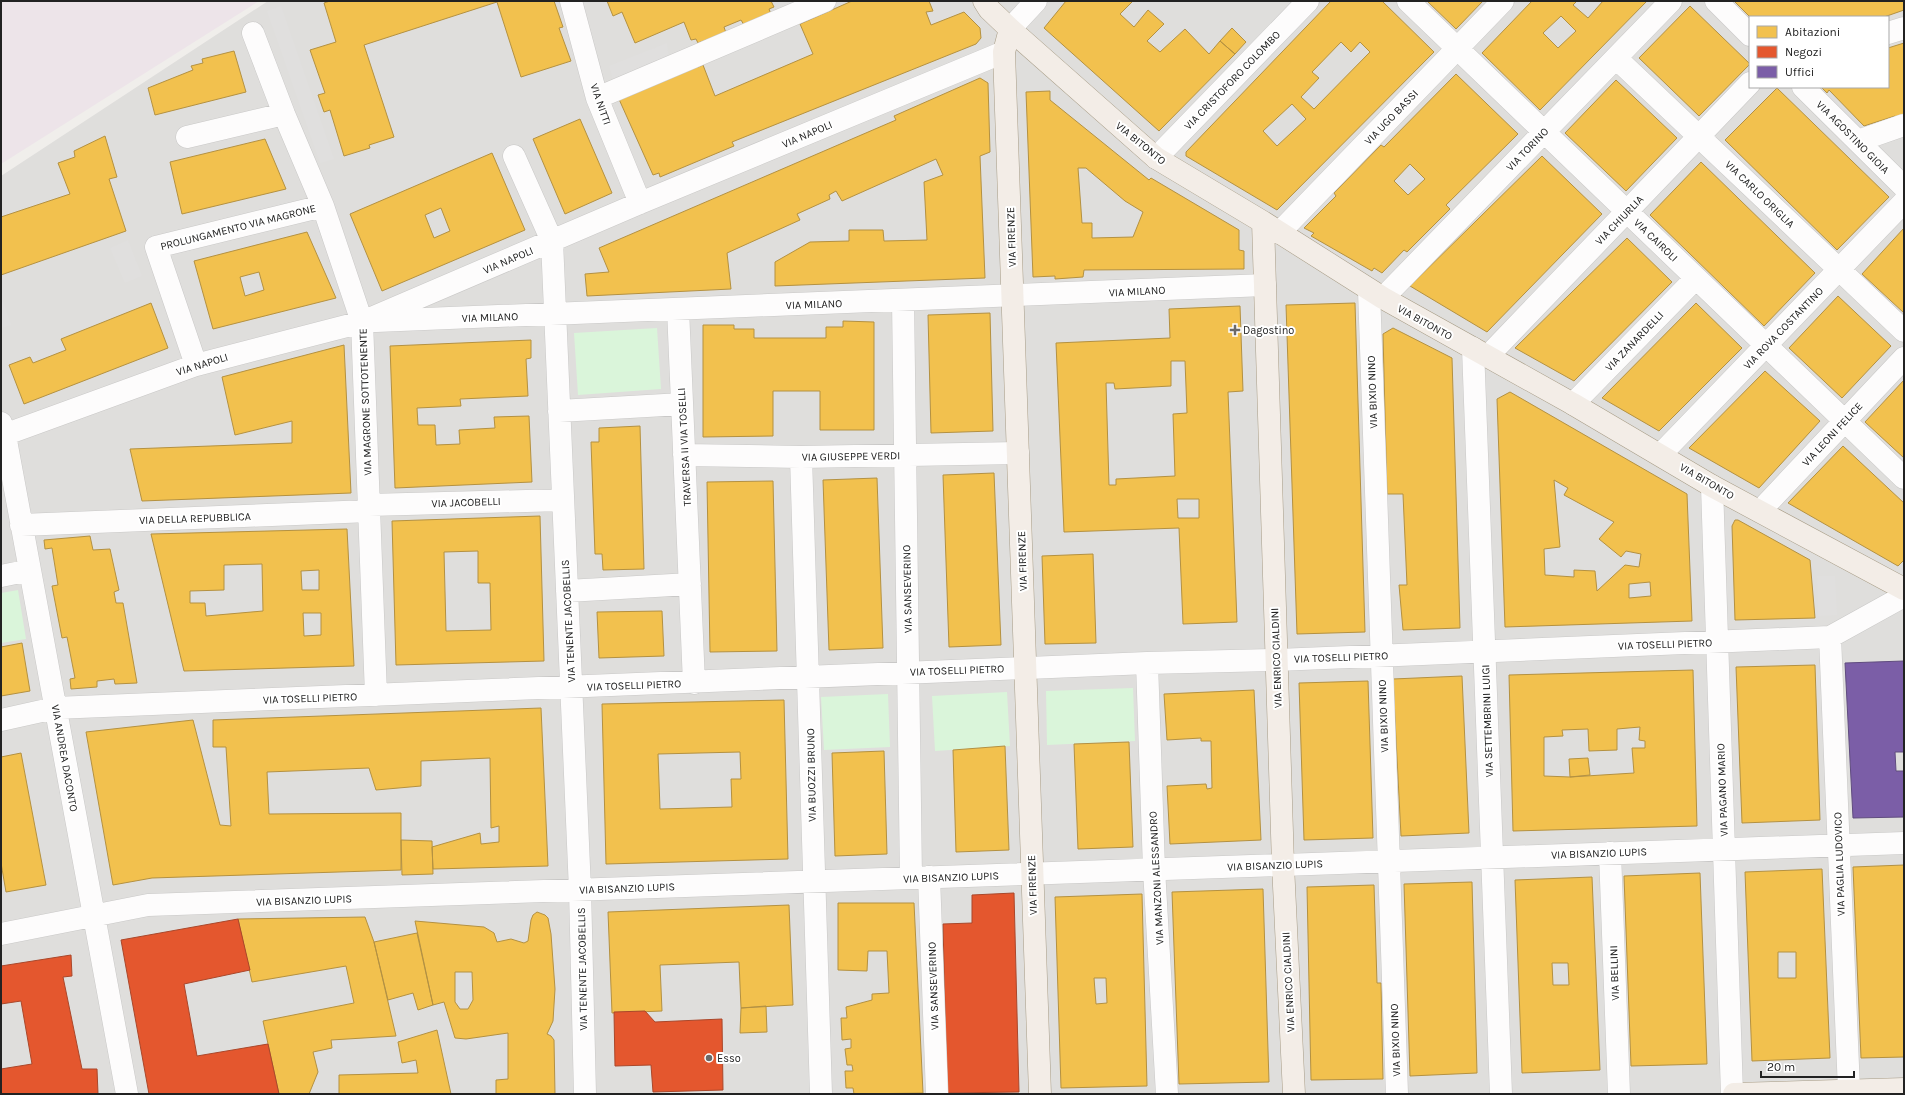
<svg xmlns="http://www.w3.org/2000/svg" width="1905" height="1095" font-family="Karla,sans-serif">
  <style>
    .residential { fill: #dfdedc; fill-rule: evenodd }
    .industrial { fill: #ede4e9 }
    .park { fill: #daf5da }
    .parking { fill: #e0dfde }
    .homes { fill: #f2c14e; stroke: #b49141; fill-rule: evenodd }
    .shops { fill: #e4572e; stroke: #aa472a }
    .offices { fill: #7b5ea7; stroke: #604c7f }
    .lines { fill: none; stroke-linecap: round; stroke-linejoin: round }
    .minor-casing { stroke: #c9c8c7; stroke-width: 23 }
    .major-casing { stroke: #a79c86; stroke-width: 23 }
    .minor { stroke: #fdfcfc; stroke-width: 22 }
    .major { stroke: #f3ede7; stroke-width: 22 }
    .poi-dot { fill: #6a6968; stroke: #fff; stroke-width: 1.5 }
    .labels { text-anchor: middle; stroke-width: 4; stroke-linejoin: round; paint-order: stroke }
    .street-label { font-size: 11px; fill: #222; stroke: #fff }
    .poi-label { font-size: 11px; fill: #222; stroke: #fff; text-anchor: start }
  </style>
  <rect width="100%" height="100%" fill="#f0eeeb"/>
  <path class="residential" d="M268 1H1904V1094H1V176ZM1750 17H1888V87H1750Z"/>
  <path class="industrial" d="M1 1H259L1 164Z"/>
  <path class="park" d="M657 328 661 389 578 395 574 333Z
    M18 590 26 639 1 643V593Z
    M1133 688 1135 741 1047 745 1046 691Z
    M1007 692 1010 746 935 751 932 696Z
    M888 694 890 747 824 750 821 697Z"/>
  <path class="parking" d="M281 6 334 159 320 163 267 11Z
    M667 43 669 59 614 83 609 66Z
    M128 240 142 276 125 283 110 248Z
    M1 296 11 325 1 328Z
    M1817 576H1835L1837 615 1818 616Z"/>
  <path class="homes" d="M330 1H554L563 27 559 28 571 61 521 77 497 2 364 45 394 137 369 145 370 148 344 156 330 110 324 112 318 95 325 93 310 50 336 42 324 3Z
    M607 1H771L774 7 769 9 771 14 744 25 741 20 724 27 726 33 698 43 696 39 691 40 684 22 635 43 622 12 613 16Z
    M852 1H929L933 11 926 12 931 25 964 12 980 28 981 38 976 44 732 142 734 146 660 177 659 173 653 175 618 97 696 62 698 67 703 65 715 96 813 54 800 24Z
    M1066 1H1133L1120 14 1134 27 1148 10 1164 24 1147 41 1160 52 1185 29 1209 54 1220 41 1235 54 1159 131 1044 28Z
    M1331 1H1382L1434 52 1277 210 1186 156V152ZM1341 42 1351 52 1360 42 1370 52 1314 109 1301 97 1319 78 1312 72ZM1292 104 1306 119 1277 146 1263 131Z
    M1427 1H1483L1456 29Z
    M1532 1H1577L1573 5 1588 18 1603 1H1647L1540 110 1482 53ZM1561 16 1576 31 1558 48 1543 33Z
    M1734 1H1904V10L1884 17H1750Z
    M1690 6 1750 64 1699 116 1639 58Z
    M1232 28 1246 42 1235 54 1220 41Z
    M1904 43V118L1897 121 1895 116 1864 126 1829 90 1827 93 1821 87H1888V48Z
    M234 51 246 92 155 115 148 88 193 70 191 66 203 63 202 59Z
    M1456 74 1518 134 1446 205 1450 209 1407 252 1404 250 1382 273 1374 268 1372 271 1311 236 1314 233 1304 228 1336 196 1334 193 1381 145 1384 147ZM1410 164 1425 179 1408 195 1394 181Z
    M980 78 988 83 990 152 980 156 985 278 775 286V262L810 242 849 241V230H883L884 241 927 240 924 182 943 175 936 159 842 201 836 191 829 195 830 199 797 214 800 220 727 253 731 289 587 296 585 274 609 272 599 248 896 120 894 116Z
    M1616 80 1677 138 1626 191 1565 133Z
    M1777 88 1889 197 1837 250 1725 140Z
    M1050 91V100L1149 180 1151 178 1239 230V250L1244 251V269L1084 270 1083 277 1055 279V276L1033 277 1026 92ZM1078 168H1086L1125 201 1143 212 1133 237 1092 238V223H1082Z
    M580 119 612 193 565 214 533 139Z
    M105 136 117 177 109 179 126 231 1 275V217L70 194 58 163 75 157 74 151Z
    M265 139 286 189 182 214 170 162Z
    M492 153 525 230 382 291 350 214ZM441 208 450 231 434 238 425 215Z
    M1542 156 1602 214 1487 332 1410 286Z
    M1701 162 1815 273 1764 326 1650 215Z
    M1904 228V313L1862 274Z
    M307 232 336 298 213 329 194 261ZM259 272 264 290 245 296 240 277Z
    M1627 238 1672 282 1574 381 1515 348Z
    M1838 296 1891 346 1842 398 1789 348Z
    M151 303 168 348 24 404 9 365 30 357 33 363 66 350 61 339Z
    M1355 303 1365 632 1297 634 1286 305Z
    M1696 303 1742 348 1659 431 1602 398Z
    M1240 306 1243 391 1228 392 1237 622 1183 624 1179 528 1064 532 1056 343 1170 338 1169 309ZM1171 361H1185L1187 413 1173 414 1175 476 1116 479V485H1109L1106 383H1114L1115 389 1171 386ZM1177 499H1199V518H1178Z
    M990 313 993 431 931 433 928 315Z
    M843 321 874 322V430H820V391H773V436L703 437V325H734V329H754V338H826V327H843Z
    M1393 328 1452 358 1460 628 1403 630 1399 585H1407L1403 494H1387L1383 334Z
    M531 340V358L526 359 528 396 460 399 461 406 417 408 418 425H435L436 445 460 444 459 430 495 428 494 417 529 416 532 482 395 488 390 346Z
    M344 345 351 493 142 501 130 449 292 443V421L235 435 222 377Z
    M1765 371 1820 421 1759 488 1689 448Z
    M1904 380V458L1865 422Z
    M1510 392 1687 494 1692 621 1505 627 1497 399ZM1554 480 1568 488 1564 495 1614 522 1599 539 1621 557 1626 551 1641 554 1639 567 1625 565 1597 591 1595 571 1574 570V577L1545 575 1544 549 1560 547ZM1650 582 1651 596 1629 598V584Z
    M640 426 644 569 603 570 602 554H595L591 442H599V428Z
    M1843 446 1904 503V560L1898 566 1788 503Z
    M994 473 1001 645 949 647 943 475Z
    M877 478 883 648 829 650 823 480Z
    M773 481 777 651 710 652 707 482Z
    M540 516 544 661 396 665 392 521ZM478 551V583H490L491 630 446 631 444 552Z
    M1735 520H1738L1810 560 1815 618 1735 620 1732 526Z
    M347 529 354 666 184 671 151 534ZM262 564 263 611 206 616 205 603H190V591L224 590V565ZM319 570V590H302L301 571ZM303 613H321V635L304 636Z
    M90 536 93 550 110 549 119 590 114 592 116 603H123L137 683 115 684 114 679 97 681V687L71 689 70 679 75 678 67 637 62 638 52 586 58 585 52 548 45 549 44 540Z
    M1093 554 1096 643 1045 644 1042 556Z
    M662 611 664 656 599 658 597 612Z
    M22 643 30 691 1 696V647Z
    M1815 665 1820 820 1742 823 1736 667Z
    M1693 670 1697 826 1513 831 1509 675ZM1640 727 1639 740 1645 741V748H1632L1634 773 1570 777 1544 776V737L1563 736 1562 730 1588 729 1589 751 1617 750V729Z
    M1462 676 1469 833 1401 836 1393 679Z
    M1368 681 1373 838 1304 840 1299 683Z
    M1254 690 1261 840 1170 844 1167 786 1206 784 1207 789 1212 788 1211 741H1201V738L1167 740 1164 694Z
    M784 700 788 859 606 864 602 704ZM740 752 741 779H731L732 807 660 809 658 754Z
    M541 708 548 866 433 869 432 847 480 833 481 844 499 842V826L491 828 490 758 421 761V786L376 790 369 768 267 772 269 814 401 813V870L152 878 113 885 86 732 193 720 220 825 231 826 226 747H213V720Z
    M1129 742 1133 847 1078 849 1074 744Z
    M1005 746 1009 850 956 852 953 750Z
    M884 751 887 854 835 856 832 753Z
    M21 753 46 885 6 892 1 863V757Z
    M1588 758 1590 775 1570 777 1569 759Z
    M401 840 432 841 433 874 402 875Z
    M1904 865V1057L1861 1058 1853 867Z
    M1822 869 1830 1058 1752 1061 1745 872ZM1778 952H1796V978H1778Z
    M1700 873 1707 1064 1631 1066 1624 876Z
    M1592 877 1600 1070 1522 1073 1515 880ZM1552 963H1568L1569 985H1553Z
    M1472 882 1477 1073 1410 1076 1404 884Z
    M1374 885 1377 983H1381L1383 1079 1311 1080 1307 887Z
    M1263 889 1269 1082 1179 1084 1172 892Z
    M1142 894 1147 1086 1061 1088 1055 897ZM1094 978H1106L1107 1003 1096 1004Z
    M838 903H914L923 1093 854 1094 853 1088H846L845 1071H853L852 1065H847L845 1049 851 1048V1039L842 1040 841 1018H847L846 1007 872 1000V994L889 993 887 951H868L867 971 838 970Z
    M789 905 793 1005 741 1008 739 962 660 965 662 1011 612 1013 608 912Z
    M537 912 545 915 548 918 551 934 555 989 553 1021 547 1034 551 1036 554 1040 555 1094H496V1080L508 1079V1033L466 1039 455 1038 444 1002 433 1005 415 921 484 927 494 933 497 942 511 939 524 943 528 941 531 920 533 915ZM455 972H472L473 1000 468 1009H460L455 1002Z
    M365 917 374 942 396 1036 331 1040 332 1048 313 1052 318 1072 309 1094H279L263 1021 354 1003 346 966 252 982 238 919Z
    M417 933 433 1005 418 1010 413 993 388 1000 374 942Z
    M766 1006 767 1032 740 1033 741 1008Z
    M437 1030 451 1094H339V1075L418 1073 416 1060 402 1063 398 1042Z"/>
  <path class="shops" d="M1014 893 1019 1092 947 1093 943 924 972 923V895Z
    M238 919 250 970 184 984 197 1056 268 1044 279 1094H149L121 940Z
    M71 955 72 976 63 977 82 1069H97L98 1094H1V1069L32 1064 21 1001 1 1004V966Z
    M645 1011 655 1022 722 1019 723 1090 653 1092 651 1065 615 1066 614 1012Z"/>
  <path class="offices" d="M1904 661V752H1895L1896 771H1904V817L1853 818 1845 663Z"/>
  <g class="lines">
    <g class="minor-casing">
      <path id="minor" d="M571 1 597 98 640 203
        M1408 1 1904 478
        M1716 1 1750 35
        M1010 29 1036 1
        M253 33 284 114 323 206 362 322 376 695
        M1888 33 1904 28
        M1616 58 1904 331
        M1803 87 1904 187
        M597 98 825 1
        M187 137 284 114
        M1858 141 1904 125
        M514 156 552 241 580 890 585 1094
        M1156 158 1308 1
        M1279 233 1503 1
        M1369 290 1397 1094
        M1383 298 1671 1
        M903 300 911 878
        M678 309 694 683
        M376 321 1265 285
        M1473 348 1501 1094
        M1488 356 1750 83
        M196 365 156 247 323 206
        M1573 404 1696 278
        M559 411 682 404
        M1 423 5 435 127 1094
        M1 436 196 365 362 322 640 203 1004 52
        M1661 454 1904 202
        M684 455 801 457 1018 453
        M801 457 821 1094
        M1712 486 1732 1094
        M369 505 563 500
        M1760 511 1904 358
        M21 525 369 511
        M1 576 30 570
        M567 591 690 584
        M1830 637 1849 1090
        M1147 663 1154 869 1167 1094
        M1 720 55 708 1147 663 1277 660 1830 637 1904 596
        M1610 853 1619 1094
        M929 877 937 1094
        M1 934 148 905 1904 843"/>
    </g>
    <g class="major-casing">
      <path id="major" d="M984 1 989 9 1010 29 1156 158 1263 222 1383 298 1573 404 1712 486 1904 589
        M1010 29 1004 52 1040 1094
        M1263 222 1283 865 1294 1094
        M1734 1094 1904 1089"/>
    </g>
    <use href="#minor" class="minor"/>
    <use href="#major" class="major"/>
  </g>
  <g class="poi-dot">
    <path d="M1233 324h4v4h4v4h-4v4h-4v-4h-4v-4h4z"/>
    <circle cx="709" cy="1058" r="4"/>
  </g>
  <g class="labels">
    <g class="street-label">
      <text transform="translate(1232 80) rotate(-46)" y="4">VIA CRISTOFORO COLOMBO</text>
      <text transform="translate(601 104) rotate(71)" y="4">VIA NITTI</text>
      <text transform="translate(1391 117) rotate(-46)" y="4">VIA UGO BASSI</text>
      <text transform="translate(807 134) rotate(-23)" y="4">VIA NAPOLI</text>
      <text transform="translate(1853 137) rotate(45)" y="4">VIA AGOSTINO GIOIA</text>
      <text transform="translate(1141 143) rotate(39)" y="4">VIA BITONTO</text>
      <text transform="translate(1527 149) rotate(-46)" y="4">VIA TORINO</text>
      <text transform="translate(1760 194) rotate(44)" y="4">VIA CARLO ORIGLIA</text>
      <text transform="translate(1619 220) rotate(-46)" y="4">VIA CHIURLIA</text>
      <text transform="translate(238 227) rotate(-14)" y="4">PROLUNGAMENTO VIA MAGRONE</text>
      <text transform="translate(1011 237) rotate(-92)" y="4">VIA FIRENZE</text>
      <text transform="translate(1656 240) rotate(44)" y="4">VIA CAIROLI</text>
      <text transform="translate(508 260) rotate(-23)" y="4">VIA NAPOLI</text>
      <text transform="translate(1137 291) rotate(-3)" y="4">VIA MILANO</text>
      <text transform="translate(814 304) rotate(-2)" y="4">VIA MILANO</text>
      <text transform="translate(490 317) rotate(-2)" y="4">VIA MILANO</text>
      <text transform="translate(1425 322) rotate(29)" y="4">VIA BITONTO</text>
      <text transform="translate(1783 328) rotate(-46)" y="4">VIA ROVA COSTANTINO</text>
      <text transform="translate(1634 341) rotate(-46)" y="4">VIA ZANARDELLI</text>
      <text transform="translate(202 364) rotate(-17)" y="4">VIA NAPOLI</text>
      <text transform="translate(1372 392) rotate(-92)" y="4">VIA BIXIO NINO</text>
      <text transform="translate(365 402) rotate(-92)" y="4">VIA MAGRONE SOTTOTENENTE</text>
      <text transform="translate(1832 434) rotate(-47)" y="4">VIA LEONI FELICE</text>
      <text transform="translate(684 447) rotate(-93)" y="4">TRAVERSA II VIA TOSELLI</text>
      <text transform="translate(851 456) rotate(-1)" y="4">VIA GIUSEPPE VERDI</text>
      <text transform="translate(1707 481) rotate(30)" y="4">VIA BITONTO</text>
      <text transform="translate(466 502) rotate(-2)" y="4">VIA JACOBELLI</text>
      <text transform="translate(195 518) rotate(-2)" y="4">VIA DELLA REPUBBLICA</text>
      <text transform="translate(1022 561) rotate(-92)" y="4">VIA FIRENZE</text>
      <text transform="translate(907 589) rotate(-91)" y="4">VIA SANSEVERINO</text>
      <text transform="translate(568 621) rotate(-93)" y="4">VIA TENENTE JACOBELLIS</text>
      <text transform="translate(1665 644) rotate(-2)" y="4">VIA TOSELLI PIETRO</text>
      <text transform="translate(1341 657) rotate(-2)" y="4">VIA TOSELLI PIETRO</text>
      <text transform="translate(1276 658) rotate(-92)" y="4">VIA ENRICO CIALDINI</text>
      <text transform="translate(957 670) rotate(-2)" y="4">VIA TOSELLI PIETRO</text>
      <text transform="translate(634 685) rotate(-2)" y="4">VIA TOSELLI PIETRO</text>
      <text transform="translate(310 698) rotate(-2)" y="4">VIA TOSELLI PIETRO</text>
      <text transform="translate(1383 716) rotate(-92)" y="4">VIA BIXIO NINO</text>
      <text transform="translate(1487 721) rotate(-92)" y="4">VIA SETTEMBRINI LUIGI</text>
      <text transform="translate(65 758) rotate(80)" y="4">VIA ANDREA DACONTO</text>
      <text transform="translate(811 775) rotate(-91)" y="4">VIA BUOZZI BRUNO</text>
      <text transform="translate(1722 790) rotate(-92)" y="4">VIA PAGANO MARIO</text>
      <text transform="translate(1599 853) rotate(-2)" y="4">VIA BISANZIO LUPIS</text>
      <text transform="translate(1839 864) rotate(-92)" y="4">VIA PAGLIA LUDOVICO</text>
      <text transform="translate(1275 865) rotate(-2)" y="4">VIA BISANZIO LUPIS</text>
      <text transform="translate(951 877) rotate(-2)" y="4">VIA BISANZIO LUPIS</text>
      <text transform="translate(1156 878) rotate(-93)" y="4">VIA MANZONI ALESSANDRO</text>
      <text transform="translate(1032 885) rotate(-92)" y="4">VIA FIRENZE</text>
      <text transform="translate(627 888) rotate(-2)" y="4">VIA BISANZIO LUPIS</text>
      <text transform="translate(304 900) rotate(-2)" y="4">VIA BISANZIO LUPIS</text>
      <text transform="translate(582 969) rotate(-91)" y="4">VIA TENENTE JACOBELLIS</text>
      <text transform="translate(1614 973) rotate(-92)" y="4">VIA BELLINI</text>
      <text transform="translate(1288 982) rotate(-93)" y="4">VIA ENRICO CIALDINI</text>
      <text transform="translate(933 986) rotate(-92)" y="4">VIA SANSEVERINO</text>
      <text transform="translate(1395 1040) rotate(-92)" y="4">VIA BIXIO NINO</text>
    </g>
    <g class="poi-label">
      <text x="1243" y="334">Dagostino</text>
      <text x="717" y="1062">Esso</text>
    </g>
  </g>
  <rect width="1905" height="1095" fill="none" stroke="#222222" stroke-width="4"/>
  <rect x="1749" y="16" width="140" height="72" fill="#ffffff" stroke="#a7a7a7"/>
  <rect x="1757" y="26" width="20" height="12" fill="#f2c14e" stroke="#a7a7a7"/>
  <text x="1785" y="36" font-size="12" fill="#222222">Abitazioni</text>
  <rect x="1757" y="46" width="20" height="12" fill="#e4572e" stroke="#a7a7a7"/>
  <text x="1785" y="56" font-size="12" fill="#222222">Negozi</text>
  <rect x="1757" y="66" width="20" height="12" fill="#7b5ea7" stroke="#a7a7a7"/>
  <text x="1785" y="76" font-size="12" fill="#222222">Uffici</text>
  <path d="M1761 1071v6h93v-6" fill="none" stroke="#222222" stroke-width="2"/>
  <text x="1767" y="1071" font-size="12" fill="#222222" stroke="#ffffff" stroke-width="3" paint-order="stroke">20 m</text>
</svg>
